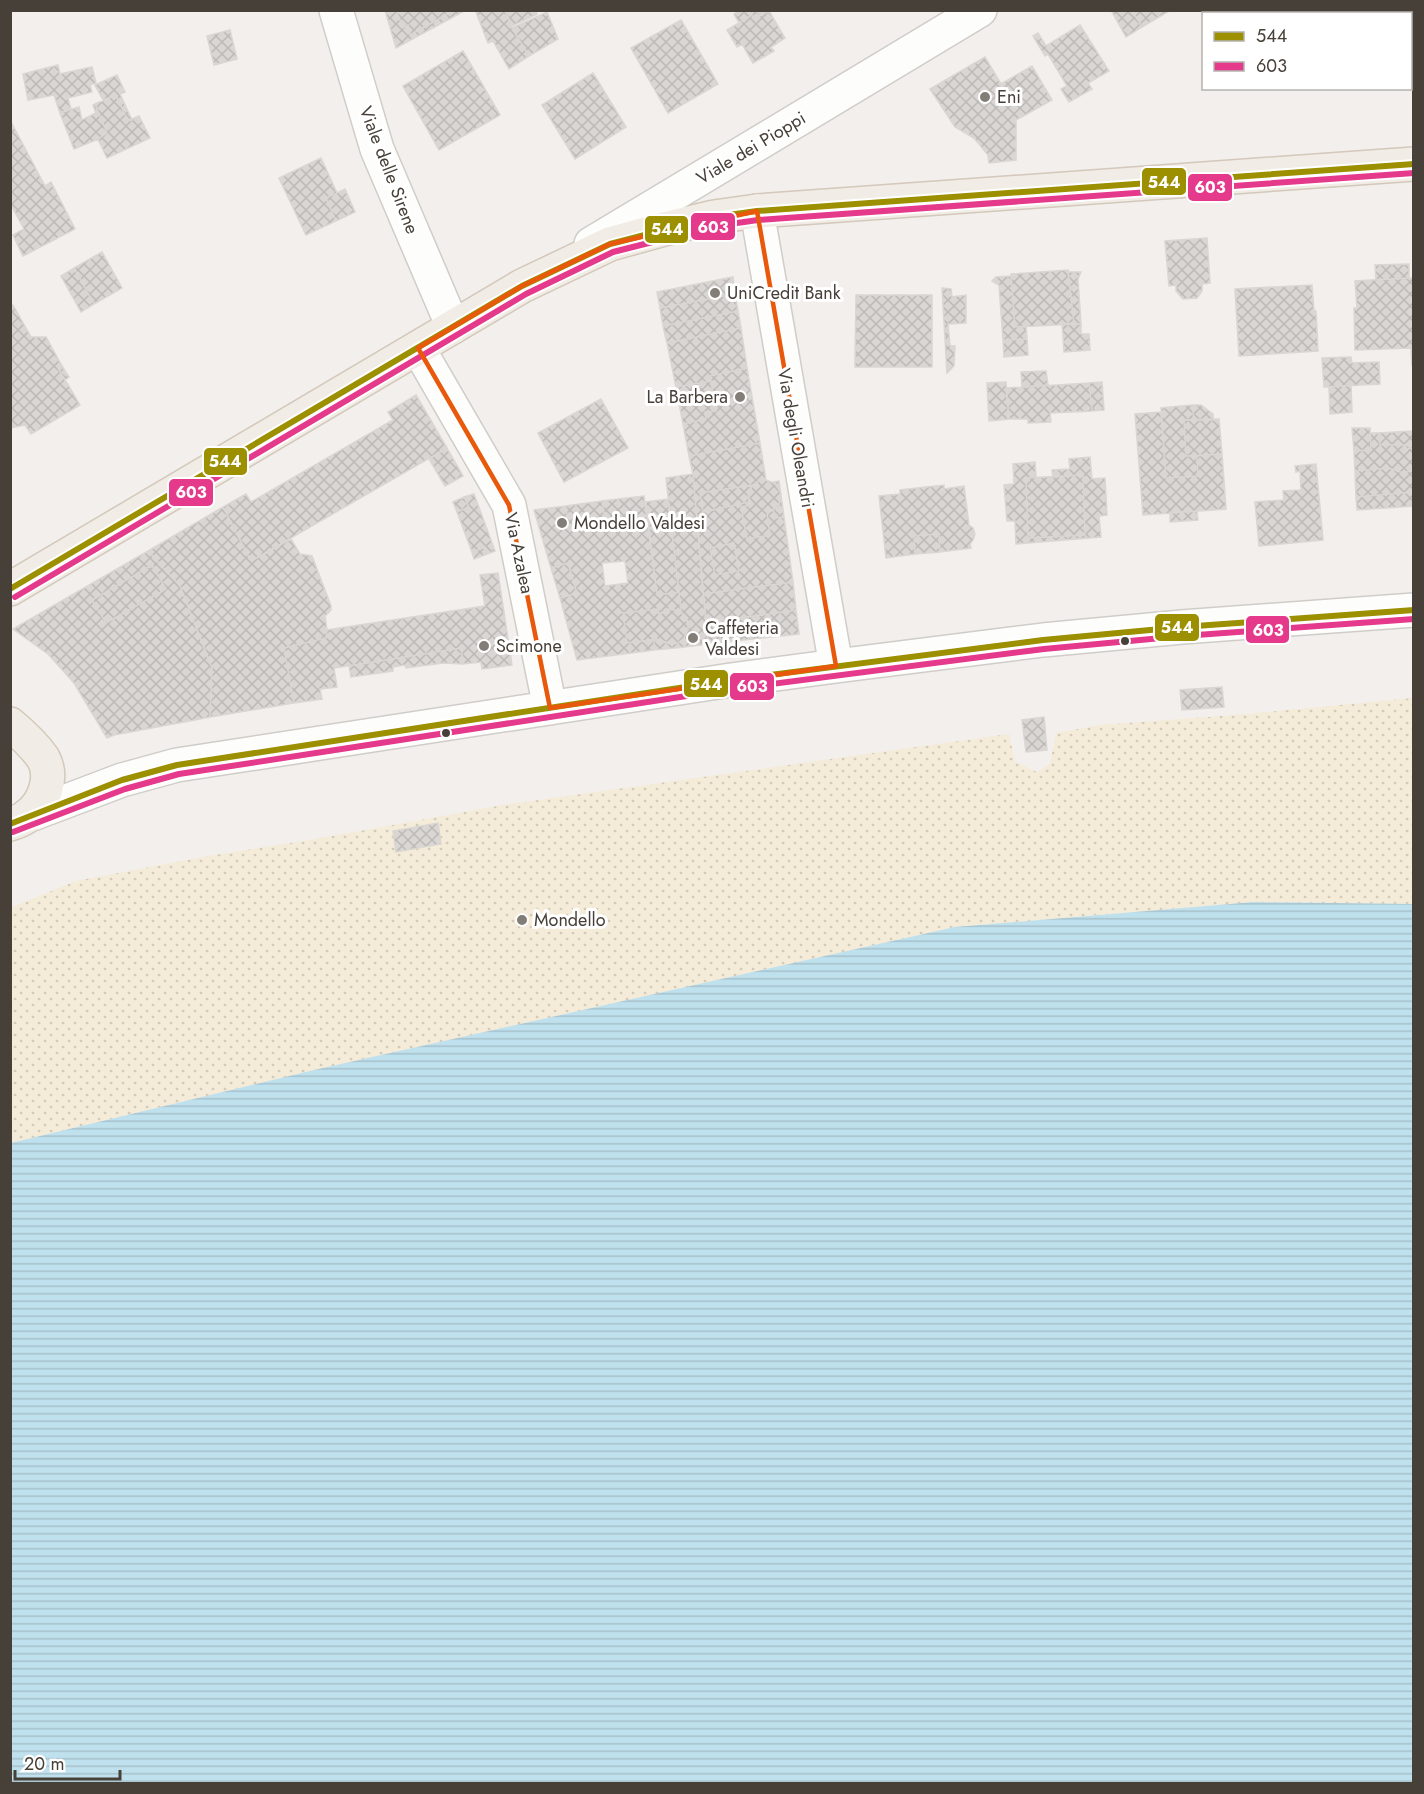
<svg xmlns="http://www.w3.org/2000/svg" width="1424" height="1794" font-family="Jost,sans-serif">
  <style>
    .sand { fill: url(#sand-dots) }
    .water { fill: url(#water-rules) }
    .building { fill: url(#building-cross-hatch); stroke: #dad6d2; stroke-width: 1.5; fill-rule: evenodd }
    .lines { fill: none; stroke-linecap: round; stroke-linejoin: round }
    .minor-casing { stroke: #d0cdc9; stroke-width: 36 }
    .major-casing { stroke: #d3c8ba; stroke-width: 36 }
    .minor { stroke: #fdfdfc; stroke-width: 33 }
    .major { stroke: #f1ece5; stroke-width: 33 }
    .bus-1-casing { stroke: #fff; stroke-width: 10 }
    .bus-2-casing { stroke: #fff; stroke-width: 10 }
    .bus-1 { stroke: #9c8f00; stroke-width: 6 }
    .bus-2 { stroke: #e5398b; stroke-width: 6 }
    .marked { fill: none; stroke: #e8590c; stroke-width: 4.5; stroke-linejoin: round }
    .poi-dot { fill: #837d77; stroke: #fff; stroke-width: 2 }
    .bus-dot { fill: #474038; stroke: #fff; stroke-width: 2 }
    .labels { text-anchor: middle; stroke-width: 6; stroke-linejoin: round; paint-order: stroke }
    .poi-label { font-size: 18px; fill: #474038; stroke: #fff; text-anchor: start }
    .street-label { font-size: 18px; fill: #474038; stroke: #fff }
    .line-badge { stroke: #fff; stroke-width: 2 }
    .badge-label { font-size: 16px; text-anchor: middle; font-weight: bold; fill: #fff }
  </style>
  <defs>
    <pattern id="sand-dots" width="8" height="8" patternUnits="userSpaceOnUse" patternTransform="scale(1.5)"><rect width="8" height="8" fill="#f4ebd8"/><path d="M2 2h.1M6 6h.1" fill="none" stroke="#d3cbba" stroke-width="1.8" stroke-linecap="round"/></pattern>
    <pattern id="water-rules" width="6" height="5" patternUnits="userSpaceOnUse" patternTransform="scale(1.5)"><rect width="6" height="5" fill="#bfe0ed"/><path d="M0 2.5h6" fill="none" stroke="#a6c1cc"/></pattern>
    <pattern id="building-cross-hatch" width="8" height="8" patternUnits="userSpaceOnUse" patternTransform="scale(1.5)"><rect width="8" height="8" fill="#dad6d3"/><path d="M0 0l8 8M0 8l8-8" fill="none" stroke="#bcb9b6"/></pattern>
  </defs>
  <rect width="100%" height="100%" fill="#f2efec"/>
  <path class="sand" d="M1413 698V904L1254 902 955 927 311 1071 11 1143 10 908 76 881 208 856 310 840 503 805 1009 734 1015 762 1037 772 1050 764 1056 733 1100 725 1235 715Z"/>
  <path class="water" d="M1254 902 1413 904V1783H11V1143L314 1070 955 927Z"/>
  <path class="building" d="M385 10H396L403 28 408 25 410 35 455 10H466L396 48Z
    M396 10H455L410 35 408 25 403 28Z
    M478 10H505L512 28 529 56 509 69 493 41 488 43 476 12Z
    M505 10H536L537 14 512 26Z
    M740 10H756L759 16 754 19 752 15 739 23 734 14Z
    M756 10H769V11L759 16Z
    M1111 10H1132L1142 27 1126 37Z
    M1132 10H1171L1142 27Z
    M769 11 785 38 771 47 774 51 753 63 742 44 737 47 727 30 752 15 754 19Z
    M547 12 558 39 529 56 512 28Z
    M681 20 718 84 668 113 631 48Z
    M1080 25 1109 71 1088 83 1092 89 1069 102 1061 89 1067 86 1048 54 1045 56 1033 36 1038 33 1046 46Z
    M230 30 237 59 214 65 207 36Z
    M463 51 500 115 439 150 403 86Z
    M985 57 1001 84 1032 66 1052 100 1016 120V160L989 163 988 155 974 138 955 127 930 89Z
    M58 65 60 74 92 67 96 83 90 85 92 92 68 98 71 109 60 113 54 95 28 100 23 74Z
    M593 73 626 127 575 159 542 105Z
    M117 75 125 92 120 94 132 120 128 121 116 95 103 100 95 85Z
    M116 95 128 121 139 116 150 138 107 158 98 139 107 133 95 104Z
    M95 104 107 133 98 139 74 149 60 113 79 107 82 120 96 113 93 105Z
    M10 120 45 186 51 182 75 229 23 256 13 235 24 229 10 203Z
    M321 158 337 193 326 198 336 221 306 235 279 178Z
    M345 189 355 212 336 221 326 198Z
    M1207 238 1210 283 1202 284V291L1197 298 1183 299 1176 291V285L1169 286 1165 241Z
    M102 252 122 288 94 304 74 268Z
    M1409 264V278L1376 280 1375 265Z
    M74 268 94 304 81 312 61 276Z
    M1068 270 1074 324 1015 327 1011 274Z
    M1068 272H1081L1078 279 1081 324H1074Z
    M1011 276 1015 327 1026 326 1027 339 1003 340 999 285 992 281 996 277Z
    M733 277 735 294 660 308 657 292Z
    M1409 278H1414V365H1412L1411 348 1355 350 1354 308H1357L1355 281Z
    M1312 285 1314 311H1316L1318 351 1239 356 1235 289Z
    M942 288 951 289 952 297 966 295V323L948 324 950 346H955L954 366 947 373Z
    M735 294 738 311 663 326 660 308Z
    M856 295H932V367H855Z
    M13 305 31 337H46L62 366 58 368 80 405 31 434 25 425 10 428V309Z
    M738 311 741 328 667 343 663 326Z
    M1062 323 1081 324V334H1089L1090 350 1064 352Z
    M741 328 747 368 710 376 711 381 676 387 667 343Z
    M1027 339 1028 355 1004 357 1003 340Z
    M1351 357 1352 363 1379 362 1380 384 1324 387 1322 358Z
    M62 366 69 377 65 380 58 368Z
    M747 368 760 443 689 456 683 424 706 419 705 412 716 411 710 376Z
    M1046 371 1048 385 1022 387 1021 372Z
    M711 381 716 411 705 412 706 419 683 424 676 387Z
    M1006 382 1009 419 989 421 987 383Z
    M1102 382 1104 410 1092 411 1089 383Z
    M1089 383 1092 411 1050 413 1051 422 1028 423V419H1009L1006 388Z
    M1351 385 1352 412 1330 414 1329 387Z
    M416 395 447 448 251 561 223 507 246 494 251 502 393 420 388 412Z
    M601 399 628 448 564 482 538 433Z
    M1192 405H1201L1213 414V420H1194Z
    M1192 405 1194 420H1184L1186 456H1197L1198 476 1166 478 1161 408Z
    M1161 412 1166 478 1198 476 1197 456 1222 454 1226 509 1143 515 1135 414Z
    M1219 419 1222 454 1186 456 1184 420Z
    M1352 428H1370L1371 450 1354 451Z
    M1414 431V448L1406 449V445H1380L1378 433Z
    M1370 433H1378L1380 445H1406V449L1414 448V470L1403 473 1389 468 1355 471 1354 451 1371 450Z
    M760 443 766 480 759 481 753 485 700 493 703 512 749 502 751 505 741 507 747 539 770 535 767 512 773 510 775 518 784 517 793 582 703 594 693 474 689 456ZM734 543 739 571 715 575 710 548Z
    M447 448 463 476 445 486 429 459Z
    M1090 457 1092 479 1105 478 1107 515 1099 516 1101 537 1016 544 1015 521H1007L1004 485 1014 484 1013 464 1035 462 1036 477 1026 478 1028 538 1085 535 1083 475 1053 477 1052 470 1070 469 1069 459Z
    M1316 464 1323 540 1259 546 1255 502 1284 500 1283 491 1301 490 1300 471 1296 472 1295 466Z
    M1389 468 1403 473 1414 470V492L1356 497 1355 471Z
    M693 474 708 644 685 647 684 638 688 629V625L686 618 681 612 666 478Z
    M1083 475 1085 535 1028 538 1026 478Z
    M766 480 776 484 781 494 780 501 777 508 767 512 770 535 747 539 741 507 751 505 748 494 753 485 759 481Z
    M779 481 784 517 775 518 773 510 779 505 781 494 778 487 773 482Z
    M753 485 749 491V502L703 512 700 493Z
    M944 485V489L964 486 969 525 973 528 975 534 973 540 970 544 971 548 940 552 939 534 914 536 915 554 886 558 879 496 900 494V490Z
    M1414 492V506L1357 510 1356 497Z
    M474 494 495 551 487 554 485 547 472 552 457 512 469 507 464 497Z
    M644 496 657 595 679 592 681 612 675 610 668 609 659 614 658 609 623 613 627 643 654 640V650L577 660 560 598 577 593 568 563 551 568 534 510 566 506 568 525 605 521 602 501ZM625 561 628 583 605 586 602 563Z
    M464 497 469 507 457 512 453 502Z
    M668 499 679 592 657 595 646 502Z
    M602 501 605 521 568 525 566 506Z
    M223 507 251 561 291 539 300 554 312 556 331 606V610L325 616 327 630 326 638 284 648 294 703 210 717 212 668 180 586 148 551Z
    M1197 511 1198 520 1170 522V512Z
    M939 534 940 552 915 554 914 536Z
    M734 543 739 571 715 575 710 548Z
    M485 547 487 554 474 559 472 552Z
    M148 551 180 586 212 668 210 717 114 735 107 738 74 683 48 654 13 629ZM152 565 166 589 106 623 92 600Z
    M568 563 577 593 560 598 551 568Z
    M152 565 166 589 106 623 92 600Z
    M498 573 512 665 482 669 481 662 463 664 461 648 334 668 337 687 320 689 322 699 294 703 284 648 326 638 327 630 485 606 480 575Z
    M793 582 796 610 706 623 703 594Z
    M658 609 659 614 672 609 678 611 684 615 688 622V629L684 638 678 643 671 644 657 639 627 643 623 613Z
    M796 610 799 634 708 644 706 623Z
    M684 638 685 647 654 650V640L671 644 678 643Z
    M461 648 463 664 443 663 406 668 405 665 393 667V671L351 677 349 666Z
    M1222 687 1224 707 1182 710 1180 690Z
    M1044 717 1047 750 1026 752 1022 720Z
    M438 823 441 844 396 852 393 831Z"/>
  <g class="lines">
    <g class="minor-casing">
      <path id="minor" d="M336 10 377 149 453 327
        M757 211 836 666
        M591 244 980 10
        M418 348 509 505 550 708
        M27 816 122 780 177 765 731 680 836 666 1043 640 1182 627 1414 610"/>
    </g>
    <g class="major-casing">
      <path id="major" d="M10 589 522 286 610 244 668 228 714 217 757 211 1414 164
        M10 724C22 734 34 745 43 758 54 777 44 804 27 816 23 820 16 822 10 824"/>
    </g>
    <use href="#minor" class="minor"/>
    <use href="#major" class="major"/>
    <g class="bus-1-casing">
      <path id="bus-1" d="M10 589 522 286 610 244 714 217 757 211 1414 164
        M10 824 122 780 177 765 731 680 1043 640 1182 627 1414 610"/>
    </g>
    <g class="bus-2-casing">
      <path id="bus-2" d="M15 597 526 294 613 252 716 226 758 220 1414 173
        M13 832 125 789 179 774 732 689 1044 649 1183 636 1414 619"/>
    </g>
    <use href="#bus-1" class="bus-1"/>
    <use href="#bus-2" class="bus-2"/>
  </g>
  <path class="marked" d="M757 211 836 666 550 708 509 505 418 348 522 286 610 244Z"/>
  <g class="poi-dot">
    <circle cx="985" cy="97" r="6"/>
    <circle cx="715" cy="293" r="6"/>
    <circle cx="740" cy="397" r="6"/>
    <circle cx="562" cy="523" r="6"/>
    <circle cx="693" cy="638" r="6"/>
    <circle cx="484" cy="646" r="6"/>
    <circle cx="522" cy="920" r="6"/>
  </g>
  <g class="bus-dot">
    <circle cx="1125" cy="641" r="5"/>
    <circle cx="446" cy="733" r="5"/>
  </g>
  <g class="labels">
    <g class="poi-label">
      <text x="997" y="103">Eni</text>
      <text x="727" y="299">UniCredit Bank</text>
      <text x="728" y="403" text-anchor="end">La Barbera</text>
      <text x="574" y="529">Mondello Valdesi</text>
      <text x="705" y="634">Caffeteria<tspan x="705" dy="21">Valdesi</tspan></text>
      <text x="496" y="652">Scimone</text>
      <text x="534" y="926">Mondello</text>
    </g>
    <g class="street-label">
      <text transform="translate(751 148) rotate(-31)" y="6">Viale dei Pioppi</text>
      <text transform="translate(389 170) rotate(69)" y="6">Viale delle Sirene</text>
      <text transform="translate(796 438) rotate(80)" y="6">Via degli Oleandri</text>
      <text transform="translate(519 553) rotate(78)" y="6">Via Azalea</text>
    </g>
  </g>
  <g class="line-badge">
    <rect x="1141" y="167" width="46" height="29" rx="6" fill="#9c8f00"/>
    <rect x="1187" y="173" width="46" height="29" rx="6" fill="#e5398b"/>
    <rect x="690" y="212" width="46" height="29" rx="6" fill="#e5398b"/>
    <rect x="644" y="215" width="45" height="29" rx="6" fill="#9c8f00"/>
    <rect x="203" y="447" width="45" height="29" rx="6" fill="#9c8f00"/>
    <rect x="168" y="478" width="46" height="29" rx="6" fill="#e5398b"/>
    <rect x="1154" y="613" width="46" height="29" rx="6" fill="#9c8f00"/>
    <rect x="1245" y="615" width="45" height="29" rx="6" fill="#e5398b"/>
    <rect x="683" y="669" width="46" height="29" rx="6" fill="#9c8f00"/>
    <rect x="729" y="672" width="46" height="29" rx="6" fill="#e5398b"/>
  </g>
  <g class="badge-label">
    <text x="1164" y="188">544</text>
    <text x="1210" y="193">603</text>
    <text x="713" y="233">603</text>
    <text x="667" y="235">544</text>
    <text x="225" y="467">544</text>
    <text x="191" y="498">603</text>
    <text x="1177" y="633">544</text>
    <text x="1268" y="636">603</text>
    <text x="706" y="690">544</text>
    <text x="752" y="692">603</text>
  </g>
  <rect width="1424" height="1794" fill="none" stroke="#474038" stroke-width="24"/>
  <rect x="1202" y="12" width="210" height="78" fill="#ffffff" stroke="#b5b3af" stroke-width="1.5"/>
  <rect x="1214" y="32" width="30" height="9" fill="#9c8f00" stroke="#b5b3af" stroke-width="1.5"/>
  <text x="1256" y="42" font-size="18" fill="#474038">544</text>
  <rect x="1214" y="62" width="30" height="9" fill="#e5398b" stroke="#b5b3af" stroke-width="1.5"/>
  <text x="1256" y="72" font-size="18" fill="#474038">603</text>
  <path d="M15 1770v9h105v-9" fill="none" stroke="#474038" stroke-width="3"/>
  <text x="24" y="1770" font-size="18" fill="#474038" stroke="#ffffff" stroke-width="4.5" paint-order="stroke">20 m</text>
</svg>
